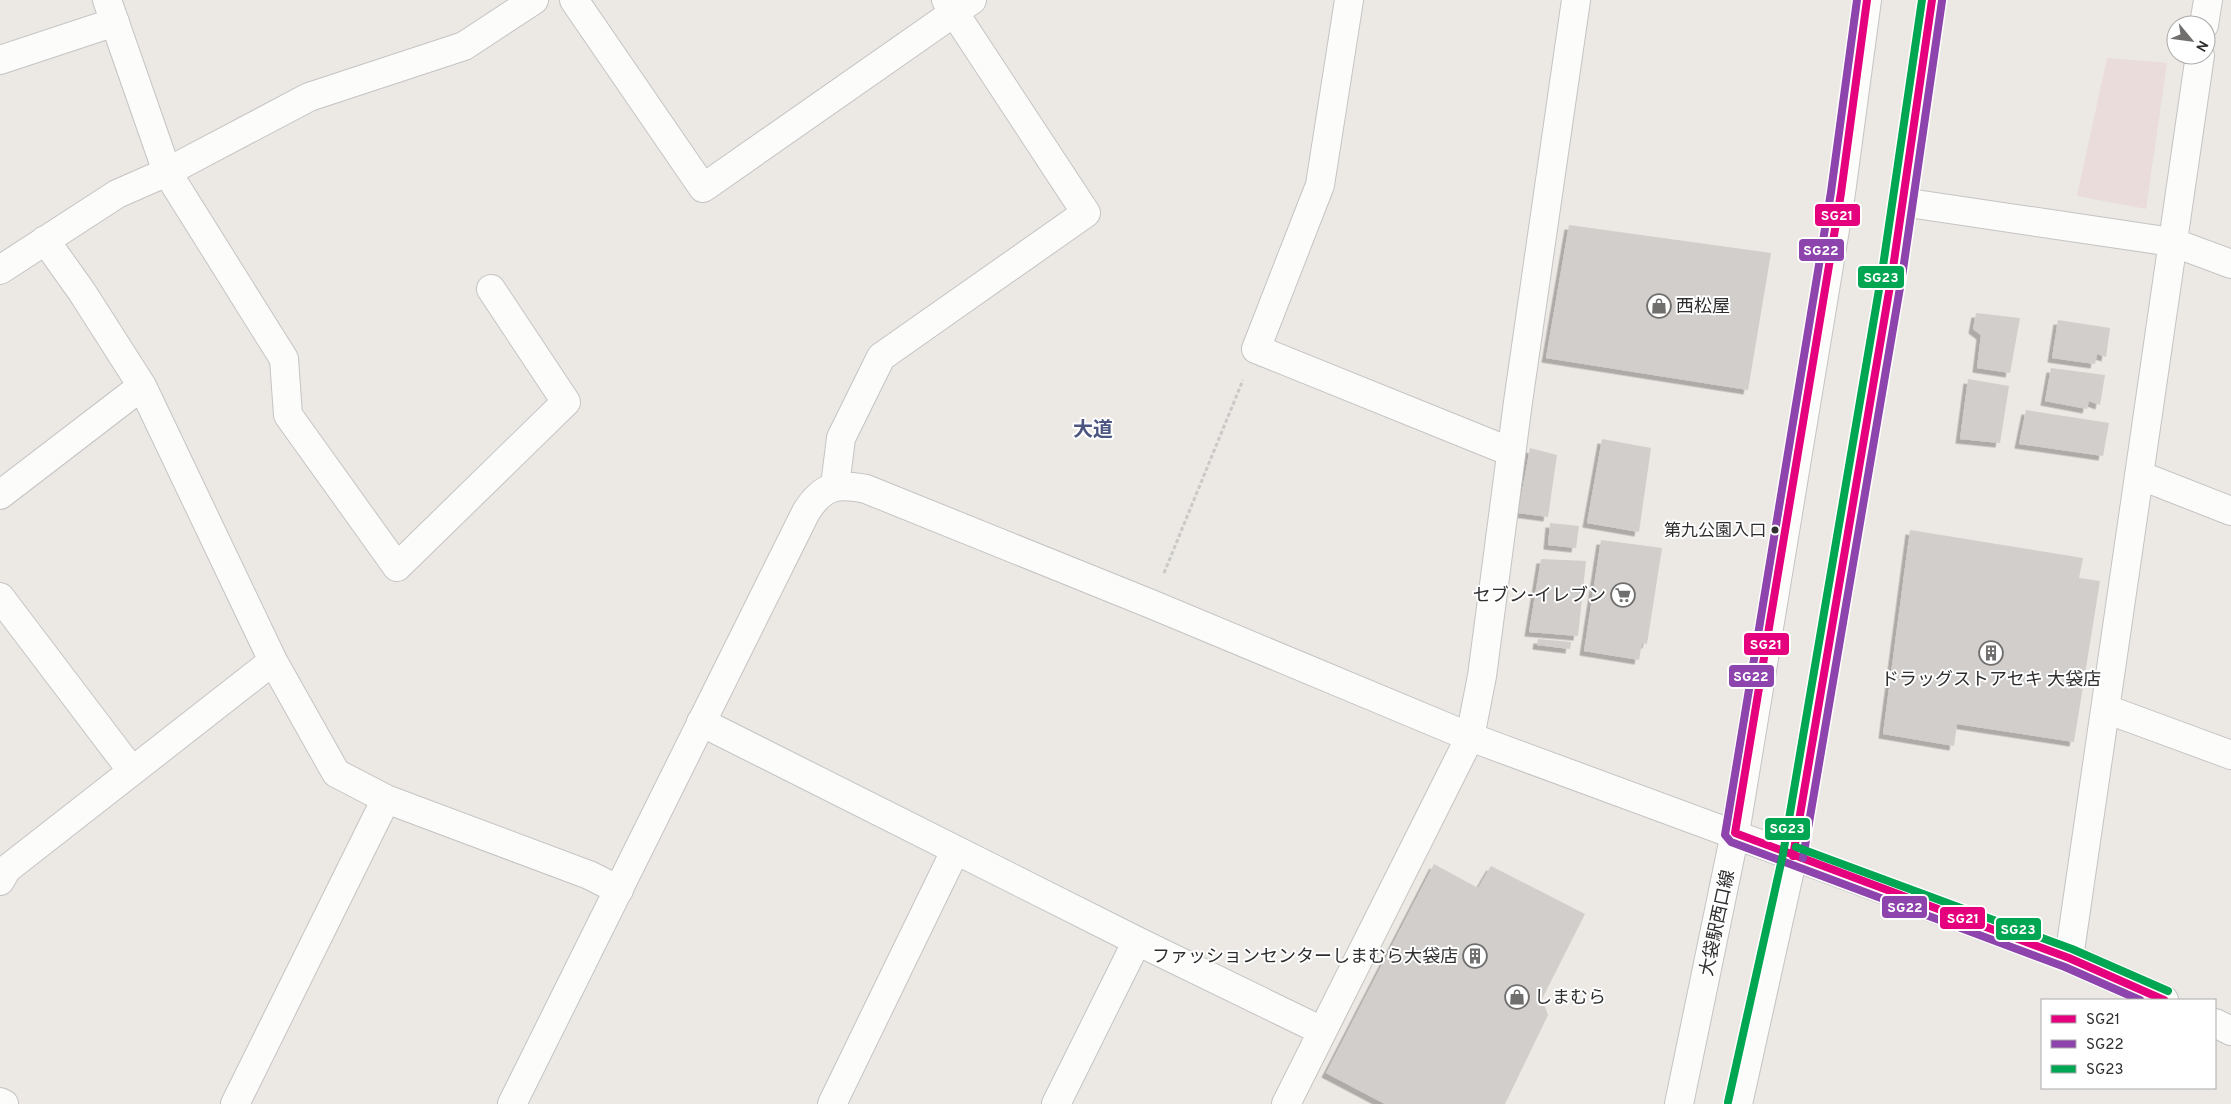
<svg xmlns="http://www.w3.org/2000/svg" width="2231" height="1104" font-family="Overpass,'Noto Sans JP',sans-serif">
  <style>
    .medical { fill: #e9dcdb }
    .building { fill: #d1cecb; filter: url(#shadow) }
    .lines { fill: none; stroke-linecap: round; stroke-linejoin: round }
    .street-casing { stroke: #c5c4c5; stroke-width: 30 }
    .secondary-casing { stroke: #c5c4c5; stroke-width: 30 }
    .path { stroke: #c9c9c8; stroke-width: 3; stroke-dasharray: 4 2.5; stroke-linecap: butt }
    .street { stroke: #fcfcfb; stroke-width: 28 }
    .secondary { stroke: #fcfcfb; stroke-width: 28 }
    .bus-1-casing { stroke: #fff; stroke-width: 11 }
    .bus-2-casing { stroke: #fff; stroke-width: 11 }
    .bus-3-casing { stroke: #fff; stroke-width: 11 }
    .bus-1 { stroke: #e5007d; stroke-width: 8 }
    .bus-2 { stroke: #8e44ad; stroke-width: 8 }
    .bus-3 { stroke: #00a651; stroke-width: 8 }
    .bus-dot { fill: #2e2e2e; stroke: #fff; stroke-width: 2 }
    .labels { text-anchor: middle; stroke-width: 4; stroke-linejoin: round; paint-order: stroke }
    .bus-label { font-size: 17px; fill: #2e2e2e; stroke: #fff; text-anchor: end }
    .poi-label { font-size: 18px; fill: #2e2e2e; stroke: #fff; text-anchor: start }
    .street-label { font-size: 18px; fill: #2e2e2e; stroke: #fff }
    .quarter-label { font-size: 20px; font-weight: bold; fill: #4d5680; stroke: #fff }
    .line-badge { stroke: #fff; stroke-width: 2 }
    .badge-label { font-size: 14px; text-anchor: middle; font-weight: bold; fill: #fff }
  </style>
  <defs>
    <filter id="shadow"><feDropShadow dx="-4.5" dy="4.5" stdDeviation="0" flood-color="#0004"/></filter>
  </defs>
  <rect width="100%" height="100%" fill="#ece8e4"/>
  <path class="medical" d="M2107 58 2167 63 2146 209 2077 196Z"/>
  <path class="building" d="M1569 225 1771 253 1748 390 1546 358Z
    M1976 313 2020 318 2010 373 1977 368 1981 335 1973 329Z
    M2058 320 2110 328 2106 357 2097 354 2095 364 2052 358Z
    M2051 368 2105 375 2100 405 2089 401 2087 409 2045 401Z
    M1968 379 2009 386 2000 443 1960 439Z
    M2026 410 2109 423 2103 456 2019 444Z
    M1602 439 1651 448 1639 532 1587 523Z
    M1530 448 1557 455 1548 517 1518 513Z
    M1550 523 1579 526 1576 548 1548 545Z
    M1910 530 2083 558 2079 578 2100 581 2074 742 1957 724 1954 746 1883 734Z
    M1601 540 1662 548 1647 644 1642 643 1639 660 1584 651Z
    M1541 559 1586 561 1578 636 1529 632Z
    M1538 639 1571 642 1570 649 1537 645Z
    M1434 864 1478 888 1491 866 1585 914 1542 999 1548 1015 1505 1104H1385L1326 1073Z"/>
  <g class="lines">
    <g class="street-casing">
      <path id="street" d="M107 0 167 172 284 359 288 415 397 567 566 402 491 289
        M574 0 703 188 972 0
        M1349 0 1320 185 1256 349 1511 452
        M2204 25 2208 0
        M0 60 115 22
        M1902 202 2172 242 2231 264
        M45 240 82 292 142 386 273 661 336 773 386 799
        M0 270 117 194 167 172 309 97 464 46 534 0
        M2139 475 2231 511
        M835 486 841 438 881 357 1086 213 946 0
        M0 495 142 386
        M0 597 132 771
        M2106 709 2231 755
        M701 722 1137 941 1322 1031
        M0 881 7 869 273 661
        M2069 958 2200 55
        M0 1102 4 1104
        M235 1104 386 799 589 875 619 890
        M832 1104 955 851
        M1056 1104 1137 941
        M1286 1104 1470 737 1482 676 1518 402 1576 0"/>
    </g>
    <g class="secondary-casing">
      <path id="secondary" d="M2215 1023 2231 1031
        M512 1104 806 512C823 485 837 483 866 489L1151 604 1470 737 2069 958 2164 1000
        M1679 1104 1735 833 1841 193 1867 0
        M1738 1104 1793 856 1893 268 1932 0"/>
    </g>
    <path class="path" d="M1164 573 1243 380"/>
    <use href="#street" class="street"/>
    <use href="#secondary" class="secondary"/>
    <g class="bus-1-casing">
      <path id="bus-1" d="M1867 0 1841 193 1735 833 2069 958 2164 1000
        M1793 856 1893 268 1932 0"/>
    </g>
    <g class="bus-2-casing">
      <path id="bus-2" d="M1857 0 1831 192 1725 835 1731 842 2065 967 2140 1000
        M1803 858 1903 270 1942 1"/>
    </g>
    <g class="bus-3-casing">
      <path id="bus-3" d="M1796 847 2072 949 2168 991
        M1728 1102 1783 854 1883 266 1922 0"/>
    </g>
    <use href="#bus-1" class="bus-1"/>
    <use href="#bus-2" class="bus-2"/>
    <use href="#bus-3" class="bus-3"/>
  </g>
  <defs>
    <g id="shop-ring" transform="scale(1.25)"><circle r="9.5" fill="#fff" stroke="#706f6e" stroke-width="1.5"/><path d="M-5-2.5h2.3a2.7 3.5 0 0 1 5.4 0H5L5.5 6h-11ZM-1.5-2.5h3a1.5 2.3 0 0 0-3 0Z" fill="#706f6e"/></g>
    <g id="supermarket-ring" transform="scale(1.25)"><circle r="9.5" fill="#fff" stroke="#706f6e" stroke-width="1.5"/><path d="M-6-5.5h2.5l.6 2H6L4.5 2H-2.5L-4.4-4H-6ZM-1.5 3.2a1.3 1.3 0 1 0 .1 0ZM3 3.2a1.3 1.3 0 1 0 .1 0Z" fill="#706f6e"/></g>
    <g id="building-ring" transform="scale(1.25)"><circle r="9.5" fill="#fff" stroke="#706f6e" stroke-width="1.5"/><path d="M-4-6H4V6H1V3H-1V6H-4ZM-2.5-4.3h1.7v1.8h-1.7ZM.8-4.3h1.7v1.8H.8ZM-2.5-1h1.7V.8h-1.7ZM.8-1h1.7V.8H.8Z" fill="#706f6e"/></g>
  </defs>
  <g fill-rule="evenodd">
    <use href="#shop-ring" x="1659" y="306"/>
    <use href="#supermarket-ring" x="1623" y="595"/>
    <use href="#building-ring" x="1991" y="653"/>
    <use href="#building-ring" x="1475" y="956"/>
    <use href="#shop-ring" x="1517" y="997"/>
  </g>
  <circle class="bus-dot" cx="1775" cy="530" r="4.5"/>
  <g class="labels">
    <g class="bus-label">
      <text x="1766" y="536">第九公園入口</text>
    </g>
    <g class="poi-label">
      <text x="1676" y="312">西松屋</text>
      <text x="1606" y="601" text-anchor="end">セブン-イレブン</text>
      <text x="1991" y="685" text-anchor="middle">ドラッグストアセキ 大袋店</text>
      <text x="1458" y="962" text-anchor="end">ファッションセンターしまむら大袋店</text>
      <text x="1534" y="1003">しまむら</text>
    </g>
    <g class="street-label">
      <text transform="translate(1717 923) rotate(-78)" y="6">大袋駅西口線</text>
    </g>
    <g class="quarter-label">
      <text x="1093" y="436">大道</text>
    </g>
  </g>
  <g class="line-badge">
    <rect x="1814" y="203" width="47" height="24" rx="5" fill="#e5007d"/>
    <rect x="1798" y="238" width="47" height="24" rx="5" fill="#8e44ad"/>
    <rect x="1857" y="265" width="48" height="24" rx="5" fill="#00a651"/>
    <rect x="1743" y="632" width="47" height="24" rx="5" fill="#e5007d"/>
    <rect x="1728" y="664" width="47" height="24" rx="5" fill="#8e44ad"/>
    <rect x="1764" y="817" width="47" height="24" rx="5" fill="#00a651"/>
    <rect x="1881" y="895" width="47" height="24" rx="5" fill="#8e44ad"/>
    <rect x="1939" y="906" width="47" height="24" rx="5" fill="#e5007d"/>
    <rect x="1995" y="917" width="47" height="24" rx="5" fill="#00a651"/>
  </g>
  <g class="badge-label">
    <text x="1837" y="220">SG21</text>
    <text x="1821" y="255">SG22</text>
    <text x="1881" y="282">SG23</text>
    <text x="1766" y="649">SG21</text>
    <text x="1751" y="681">SG22</text>
    <text x="1787" y="833">SG23</text>
    <text x="1905" y="912">SG22</text>
    <text x="1963" y="923">SG21</text>
    <text x="2018" y="934">SG23</text>
  </g>
  <rect x="2041" y="999" width="175" height="90" fill="#ffffff" stroke="#ababab"/>
  <rect x="2051" y="1015" width="25" height="8" fill="#e5007d" stroke="#ababab"/>
  <text x="2086" y="1024" font-size="15" fill="#2e2e2e">SG21</text>
  <rect x="2051" y="1040" width="25" height="8" fill="#8e44ad" stroke="#ababab"/>
  <text x="2086" y="1049" font-size="15" fill="#2e2e2e">SG22</text>
  <rect x="2051" y="1065" width="25" height="8" fill="#00a651" stroke="#ababab"/>
  <text x="2086" y="1074" font-size="15" fill="#2e2e2e">SG23</text>
  <g transform="translate(2191 40) rotate(119)"><circle r="24" fill="#ffffff" stroke="#ababab"/>
  <path d="M0-4L9 19L0 12L-9 19Z" fill="#706f6e"/>
  <text y="-8" font-size="14" font-weight="bold" text-anchor="middle" fill="#2e2e2e">N</text>
  </g>
</svg>
